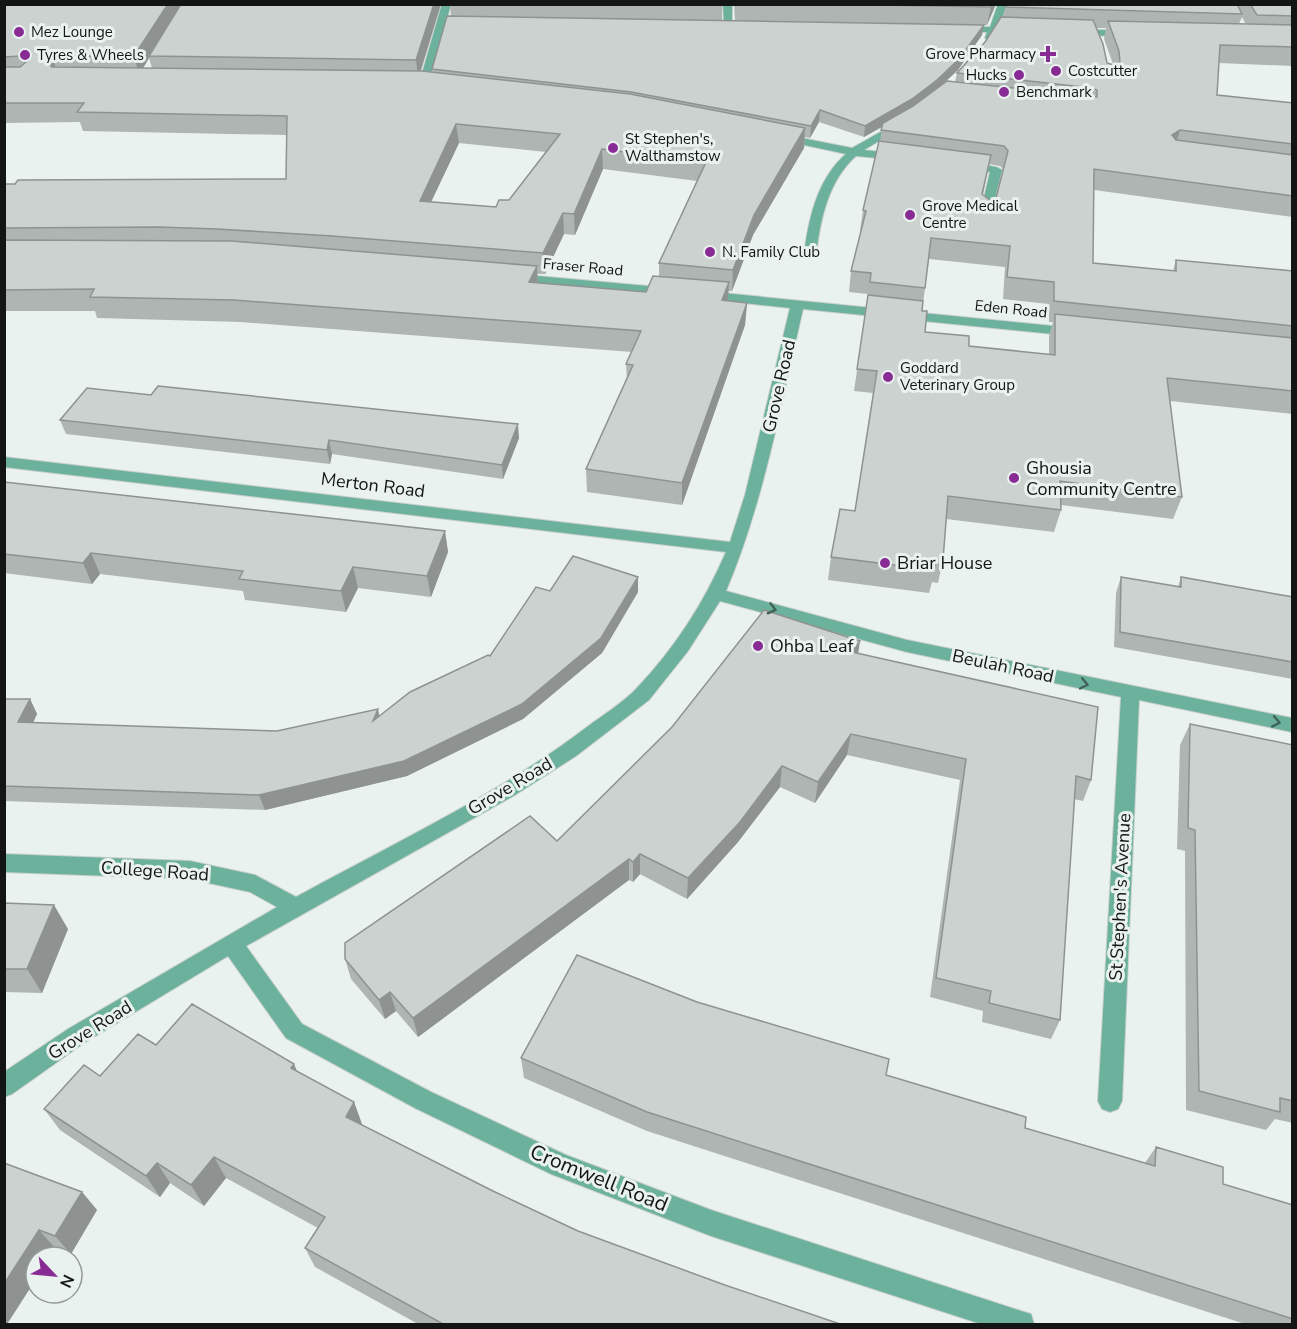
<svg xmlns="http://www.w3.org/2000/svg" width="1297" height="1329" font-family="'Nunito Sans',sans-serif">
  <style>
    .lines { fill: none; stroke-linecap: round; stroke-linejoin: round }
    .street-casing { stroke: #c8cfcc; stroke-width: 2 }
    .street { fill: #6bb19c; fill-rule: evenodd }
    .wall { fill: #afb5b2; fill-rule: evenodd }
    .shaded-wall { fill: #8e9391 }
    .building { fill: #cbd2cf; stroke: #8e9391; stroke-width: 1.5; fill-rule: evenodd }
    .oneway { stroke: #3f6358 }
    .poi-dot { fill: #892b95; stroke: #eaf2ef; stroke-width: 2 }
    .labels { text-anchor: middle; stroke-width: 6; stroke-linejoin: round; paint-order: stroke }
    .far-poi-label { font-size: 15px; fill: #131514; stroke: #eaf2ef; text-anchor: start }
    .far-street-label { font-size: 15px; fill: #131514; stroke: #eaf2ef }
    .street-label { font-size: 18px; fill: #131514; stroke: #eaf2ef }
    .poi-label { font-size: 18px; fill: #131514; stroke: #eaf2ef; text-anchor: start }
    .near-street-label { font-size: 21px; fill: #131514; stroke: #eaf2ef }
  </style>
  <rect width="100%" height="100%" fill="#eaf2ef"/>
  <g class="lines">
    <g class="street-casing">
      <path id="street" d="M442 4H451L429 84 424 87 419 84Z
        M723 4H732V27L724 25Z
        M998 4H1007L999 27 1019 28V32H997L993 40 990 41 985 38 987 32H959L954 29 959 26 990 27Z
        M1073 29 1130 31 1135 34 1130 37 1070 34 1068 32Z
        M900 121 904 122V126L864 150 898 154 904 157 898 160 856 156C828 181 820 220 816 256L814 259H806L804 256C808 220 817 179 846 154L781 140 776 137 781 134 852 148Z
        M964 162 996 167 1002 170 990 218 986 219 980 215 990 172 960 167 958 165Z
        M515 274 670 288 676 292 670 296 510 281 509 278Z
        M703 291 1073 328 1080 332 1073 336 803 309C781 404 764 501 726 591L907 640 1292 718V732L1139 700 1122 1101 1118 1109 1110 1112 1102 1109 1098 1101 1121 697 907 652 720 601 688 651 649 700 576 756 515 795 246 946 302 1024 431 1092 566 1155 711 1210 1021 1311 1031 1314 1034 1324H981L711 1236 551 1174 415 1108 286 1038 228 956 84 1043 12 1094 4 1097V1072L68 1029 277 907 250 892 190 879 4 872V854L190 861 255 875 296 897C394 843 498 795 587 727 603 715 623 703 637 688 675 648 704 603 726 552L4 467V457L730 542 745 495 790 308 698 298 697 295Z"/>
    </g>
    <use href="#street" class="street"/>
  </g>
  <path class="wall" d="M4 4H441L421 71 432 72V69L451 16 450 4H722V21H735L734 4H996L987 25 766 21 982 35 958 70 942 85 955 82 957 73 985 42 1003 17 1006 4H1293V66L1219 63 1217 95 1293 103V217L1094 190 1093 263 1173 271 1176 260 1293 271V414L1170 401 1182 497 1173 519 1061 505V510L1054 532 946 519 943 560 938 583 932 582 929 593 828 580 831 557 855 511 873 393 854 391 868 294 849 292 851 271 861 231H860L863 210 880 141 882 127 864 137 819 122 810 138 805 137 804 148 753 235 732 291H728V301L747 303 745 325 682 505 587 492 586 469 627 379 626 364 632 352 240 322 97 318 95 311H4V184L286 179 287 135 83 131 80 122 4 123ZM1242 17 1245 23 1246 24H1239ZM1096 28H1106L1104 39 1113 64 1107 63ZM149 58 152 68H143ZM459 143 546 152 509 200 496 207 431 202ZM989 164 1000 166 1004 170 996 198 991 201 983 195ZM603 169 697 181 659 263V276L646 292 538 283 537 274H545L564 234 575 235ZM929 259 1005 267 1003 299 1049 304V322H1053L1049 336V354L969 346 925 332 922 311Z
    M151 395 519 438 503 479 332 454 330 464 66 434 60 420Z
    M4 482 445 531 448 552 431 597 358 588 346 612 245 600 243 591 100 574 92 584 4 573Z
    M638 577V592L602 653 523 719 407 776 265 810 4 801V699H30L37 714 33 723 277 731 379 716 490 656 550 591Z
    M1121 577 1178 587 1181 577 1293 597V679L1114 647 1116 593Z
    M858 654 1091 780 1083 801 1074 799 1060 1020 1051 1039 982 1022 983 1011 930 997 960 780 847 755 815 803 780 787 738 842 687 899 640 874 633 882 629 880 418 1037 396 1011 385 1019 351 979 345 959 557 841Z
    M1190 724 1293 745V1123L1275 1119 1266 1130 1186 1110 1185 851 1177 849 1180 745Z
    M4 903 68 929 42 993 4 992Z
    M156 1045 294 1064 297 1072 354 1102 362 1125 493 1191 578 1231 722 1284 840 1324H418L315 1267 305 1248 318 1228 226 1178 204 1206 170 1183 160 1197 60 1130 44 1109 100 1076Z
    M521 1058 886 1075 1025 1128 1145 1163 1156 1147 1223 1184 1293 1205V1324H1245L647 1131 524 1078Z
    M4 1163 82 1192 97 1210 71 1254 55 1248 50 1257H36V1279L7 1324H4Z"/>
  <path class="shaded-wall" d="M168 4H183L149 56V58L139 75 134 56Z
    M434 4H441L418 79 416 60Z
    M992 4H996L987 25 991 7Z
    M984 25 982 35 958 70 935 91 911 110 864 137 865 126Z
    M52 56 58 75 45 61Z
    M820 110 819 122 810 138 811 126Z
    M456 124 459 143 422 221 420 201Z
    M805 128 804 148 753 235 732 291 733 270 754 215Z
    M1180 130 1174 150 1172 135Z
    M602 149 603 169 575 235 574 214Z
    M563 213 564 234 545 274 543 253Z
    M537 266 538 287 529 282Z
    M729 282 728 303 722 300Z
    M747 303 745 325 682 505V483Z
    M518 424 519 438 503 479 502 465Z
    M329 440 332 454 330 464 327 450Z
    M445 531 448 552 431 597 427 576Z
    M91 553 100 574 92 584 83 563Z
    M353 567 358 588 346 612 341 591Z
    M638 577V592L602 653 523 719 407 776 265 810 259 795Z
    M860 641 857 662 852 652Z
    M30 699 37 714 26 737 18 722Z
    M378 709 381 724 373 721Z
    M851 734 847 755 815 803 818 782Z
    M782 766 780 787 738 842 687 899 688 878Z
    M640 854V874L633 882V862Z
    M629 859V880L418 1037 413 1018Z
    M54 905 68 929 42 993 27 969Z
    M390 992 396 1011 385 1019 379 1000Z
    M294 1064 303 1086 291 1068Z
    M354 1102 362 1124 355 1139 346 1117Z
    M214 1157 226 1178 204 1206 191 1185Z
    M157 1163 170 1183 160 1197 146 1176Z
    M82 1192 97 1210 71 1254 55 1236Z
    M39 1230 55 1248 50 1257H36V1279L7 1324H4V1284Z"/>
  <path class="building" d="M4 4H168L134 56H52L45 61 52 67 422 71 630 94 805 128 754 215 733 270 659 263 706 162 602 149 574 214 563 213 543 253 332 236 217 229 159 227 4 228V184H15L18 180 286 179 287 116 77 112 84 103H4V67H20L27 61 20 56 4 57ZM456 124 560 134 509 200H499L496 207 420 201Z
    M181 4H434L416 60 149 56Z
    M824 4H992L991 7Z
    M1006 4H1237L1242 14 1005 7Z
    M1250 4H1293V16L1257 15Z
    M447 16 984 25 959 59 937 80 912 99 865 126 820 110 811 126 631 92 432 69Z
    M1001 17 1093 20 1103 44 1107 63 1117 66 1120 63 1119 51 1108 21 1293 25V47L1220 45 1217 95 1293 103V144L1180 130 1172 135 1176 140 1293 155V196L1094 169 1093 263 1176 271V260L1293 271V326L1054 301V282L1007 277 1010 246 931 238 925 288 870 282 871 273 851 271 866 211 863 210 879 141 991 155 982 194 991 201 996 198 1008 151 1004 146 881 130 883 123 913 106 947 81 1097 97V90L1092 88 957 73 985 42Z
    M4 240 232 241 537 266 529 282 646 292 653 276 729 282 722 300 747 303 682 483 586 469 633 365 626 364 641 331 234 300 90 297 94 289 4 290Z
    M868 295 923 301 922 311H927L925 332 969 336V346L1055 355V314L1293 338V391L1167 378 1182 497 1060 481 1061 510 948 496 943 560H936L934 570 831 557 840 509 855 511 877 371 857 369Z
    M158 386 518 424 502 465 329 440 327 450 60 420 87 388 151 395Z
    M4 482 445 531 427 576 353 567 341 591 239 579 243 571 91 553 83 563 4 554Z
    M573 556 638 577 601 638 522 704 404 761 259 795 4 786V699H30L18 722 277 731 378 709 373 721 410 692 488 655 490 656 536 587 550 591Z
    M1121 577 1181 587V577L1293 597V662L1120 632Z
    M764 610 860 641 852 652 1098 707 1091 780 1076 776 1060 1020 989 1003 991 991 936 978 966 759 851 734 818 782 782 766 740 822 688 878 640 854 633 862 629 859 413 1018 390 992 379 1000 345 959V943L530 816 557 841 672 727Z
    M1190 724 1293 745V1101L1280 1098V1112L1199 1091 1195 830 1188 828Z
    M4 903 54 905 27 969H4Z
    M577 955 697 1002 889 1059 886 1075 1026 1117 1025 1128 1155 1166 1156 1147 1223 1167V1184L1293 1205V1319L647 1112 521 1058Z
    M192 1004 294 1064 291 1068 354 1102 346 1117 493 1191 578 1231 722 1284 840 1324H443L305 1248 325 1217 214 1157 191 1185 157 1163 146 1176 44 1109 84 1065 100 1076 138 1034 156 1045Z
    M4 1163 82 1192 55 1236 39 1230 4 1284Z"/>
  <defs><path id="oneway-chevron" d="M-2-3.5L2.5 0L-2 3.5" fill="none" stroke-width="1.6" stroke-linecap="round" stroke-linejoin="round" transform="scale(1.5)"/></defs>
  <g class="oneway">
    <use href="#oneway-chevron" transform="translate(772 609) rotate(15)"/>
    <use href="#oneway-chevron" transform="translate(1084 684) rotate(12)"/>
    <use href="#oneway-chevron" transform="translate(1276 722) rotate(11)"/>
  </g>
  <g class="poi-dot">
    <circle cx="19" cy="32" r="6"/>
    <path d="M1045 45h6v6h6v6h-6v6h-6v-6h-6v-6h6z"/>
    <circle cx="25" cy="55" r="6"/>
    <circle cx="1056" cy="71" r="6"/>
    <circle cx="1019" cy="75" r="6"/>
    <circle cx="1004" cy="92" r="6"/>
    <circle cx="613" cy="148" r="6"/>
    <circle cx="910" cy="215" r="6"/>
    <circle cx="710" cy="252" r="6"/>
    <circle cx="888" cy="377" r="6"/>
    <circle cx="1014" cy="478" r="6"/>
    <circle cx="885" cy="563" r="6"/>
    <circle cx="758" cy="646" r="6"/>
  </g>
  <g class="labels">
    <g class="far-poi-label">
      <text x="31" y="37">Mez Lounge</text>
      <text x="1036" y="59" text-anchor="end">Grove Pharmacy</text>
      <text x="37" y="60">Tyres &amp; Wheels</text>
      <text x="1068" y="76">Costcutter</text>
      <text x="1007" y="80" text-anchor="end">Hucks</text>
      <text x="1016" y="97">Benchmark</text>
      <text x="625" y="144">St Stephen's,<tspan x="625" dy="17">Walthamstow</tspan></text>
      <text x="922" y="211">Grove Medical<tspan x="922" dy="17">Centre</tspan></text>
      <text x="722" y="257">N. Family Club</text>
      <text x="900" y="373">Goddard<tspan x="900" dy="17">Veterinary Group</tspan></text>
    </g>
    <g class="far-street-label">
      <text transform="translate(583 267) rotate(5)" y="5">Fraser Road</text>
      <text transform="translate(1011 309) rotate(6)" y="5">Eden Road</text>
    </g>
    <g class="street-label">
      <text transform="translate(779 386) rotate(-77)" y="6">Grove Road</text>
      <text transform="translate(373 485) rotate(7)" y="6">Merton Road</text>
      <text transform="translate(1003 666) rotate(12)" y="6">Beulah Road</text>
      <text transform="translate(510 786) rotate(-31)" y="6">Grove Road</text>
      <text transform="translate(155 871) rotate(4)" y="6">College Road</text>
      <text transform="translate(1120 897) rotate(-87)" y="6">St Stephen's Avenue</text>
      <text transform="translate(90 1030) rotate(-32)" y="6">Grove Road</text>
    </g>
    <g class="poi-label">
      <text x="1026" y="474">Ghousia<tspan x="1026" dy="21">Community Centre</tspan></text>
      <text x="897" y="569">Briar House</text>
      <text x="770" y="652">Ohba Leaf</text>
    </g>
    <g class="near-street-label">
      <text transform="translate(599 1178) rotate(22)" y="7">Cromwell Road</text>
    </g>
  </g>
  <rect width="1297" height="1329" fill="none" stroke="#131514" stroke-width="12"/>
  <g transform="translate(54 1275) rotate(116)"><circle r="28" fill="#eaf2ef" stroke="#949a97" stroke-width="1.5"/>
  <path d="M0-4.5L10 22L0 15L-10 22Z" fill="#892b95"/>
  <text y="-9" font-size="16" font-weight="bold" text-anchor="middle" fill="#131514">N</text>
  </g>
</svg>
